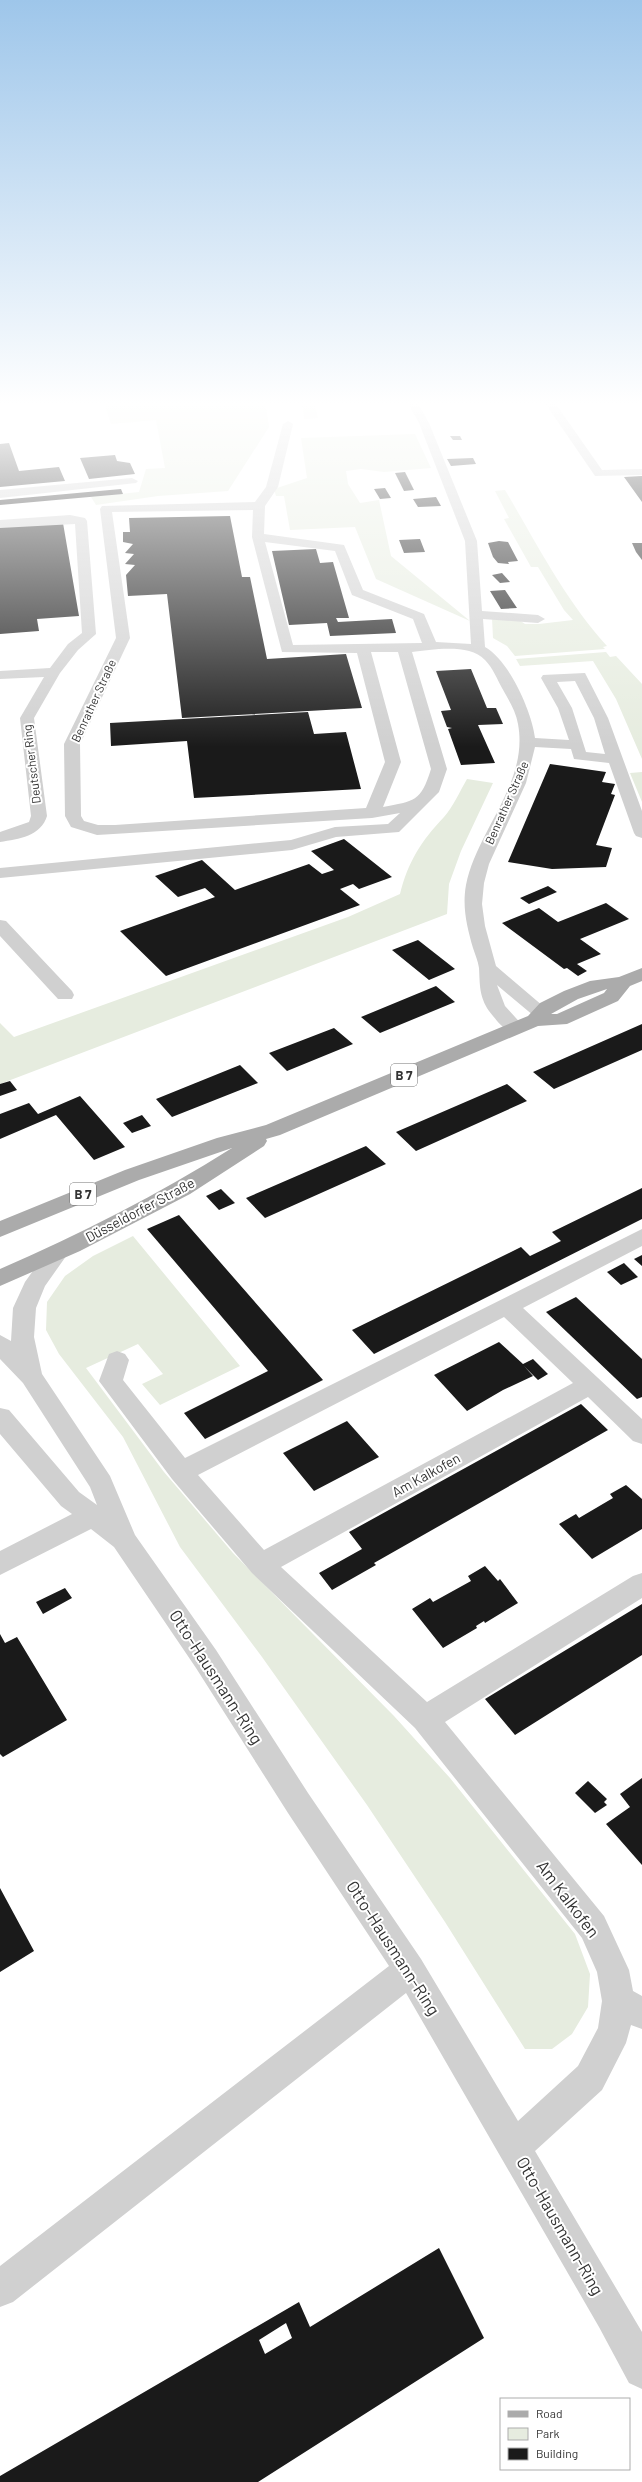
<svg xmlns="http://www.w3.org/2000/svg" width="642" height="2482" font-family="Barlow,sans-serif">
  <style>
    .green { fill: #e6ecdf }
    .building { fill: #1a1a1a; fill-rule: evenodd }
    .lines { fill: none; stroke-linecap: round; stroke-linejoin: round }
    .minor { fill: #d0d0d0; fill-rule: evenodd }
    .major { fill: #ababab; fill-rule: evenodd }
    .labels { text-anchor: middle; stroke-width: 4; stroke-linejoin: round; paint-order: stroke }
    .far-street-label { font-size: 12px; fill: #333; stroke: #fff }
    .shield { fill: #fff; stroke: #707070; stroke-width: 1 }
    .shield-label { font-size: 13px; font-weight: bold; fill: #333 }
    .street-label { font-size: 14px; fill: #333; stroke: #fff }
    .near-street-label { font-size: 17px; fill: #333; stroke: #fff }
  </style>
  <rect width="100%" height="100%" fill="#fff"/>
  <path class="green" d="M103 400H265L269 427 228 491 158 496 96 505 91 497 139 492 146 469 165 468 156 420 111 424Z
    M302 400H314L318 418 304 419Z
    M415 434 431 468 384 472 361 469 346 471 348 484 360 503 379 500 391 556 470 621 376 579 355 527 290 530 284 496H276L274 489 307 478 301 438Z
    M505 490C537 544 565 600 607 646L603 647 605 649 515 656 507 646 493 638 492 618H516L525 624H539L573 620 564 610 538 567H531L504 519 509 518 495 491Z
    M606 652 610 657 616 656 642 684V759L616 699 593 661 520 666 516 659Z
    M642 772V802L630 773Z
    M467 779 493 783 461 851 449 884 447 914 0 1084V1023L14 1037 348 917 400 894C408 862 421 841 444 817 453 807 460 791 467 779Z
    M133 1236 240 1366 160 1405 142 1384 163 1374 138 1344 86 1368 164 1472 233 1553 394 1716 450 1778 575 1934 590 1974 588 2007 572 2034 552 2049H525L445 1922 367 1805 262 1657 180 1547 123 1437 59 1354 46 1330 47 1302 65 1276 93 1256Z"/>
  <path class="building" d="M450 436H460L462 440H453Z
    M9 443 19 471 59 467 65 481 0 487V444Z
    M115 455 117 461 130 463 135 474 89 479 80 458Z
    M473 458 476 464 451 466 447 459Z
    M405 472 414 490 404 491 395 473Z
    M642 476V502L624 477Z
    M385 488 391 498 380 499 374 489Z
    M121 489 123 494 0 505V500Z
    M436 497 441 506 418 507 413 499Z
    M230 516 242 577H250L267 659 346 654 362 708 182 718 167 594 128 596 126 575 135 565 125 564 134 554 125 553 133 544 123 542V532H130L129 518Z
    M63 523 79 616 37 619 39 631 0 634V527Z
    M420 539 425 552 404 553 399 540Z
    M499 541 508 542 518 561 508 562 509 564 498 563 493 557 488 543Z
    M632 543H642V560L636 552Z
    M316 549 320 563 333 562 349 618H336L338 622 392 619 396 633 330 636 327 623 289 625 272 551Z
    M502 573 510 582 500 583 492 575Z
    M505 590 517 608 501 609 490 591Z
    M471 669 487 708H496L503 724 478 725 495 763 461 765 448 729 452 728 447 727 441 711 451 710 436 671Z
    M308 712 314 734 346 732 361 789 194 798 187 741 111 746 110 723Z
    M550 764 606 772 602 782 615 784 611 794 615 795 596 845 612 848 606 867 552 869 508 862Z
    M344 839 392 877 359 889 353 884 340 889 360 905 166 976 120 931 215 897 205 888 178 897 155 876 202 860 235 890 309 864 322 874 334 870 311 851Z
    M548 886 557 892 529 904 520 898Z
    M606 903 629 919 580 939 601 954 577 964 587 971 578 976 567 968 564 969 502 923 539 908 558 922Z
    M418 940 455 969 429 980 392 950Z
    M436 986 455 1002 380 1033 361 1017Z
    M642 1024V1050L554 1089 533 1072Z
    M334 1028 353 1044 287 1071 269 1053Z
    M240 1065 258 1083 172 1117 156 1099Z
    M10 1081 17 1090 0 1096V1084Z
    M507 1084 527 1101 416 1151 396 1132Z
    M80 1096 125 1147 94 1160 56 1115 0 1139V1114L29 1103 38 1114Z
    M142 1115 151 1126 132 1133 123 1123Z
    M366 1146 386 1164 265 1218 246 1198Z
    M642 1188V1219L374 1354 352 1330 521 1247 530 1256 561 1241 552 1232Z
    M221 1189 235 1203 219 1210 206 1196Z
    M179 1215 323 1380 205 1439 184 1413 268 1371 147 1229Z
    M642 1255V1266L634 1259Z
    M624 1263 638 1277 621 1285 607 1272Z
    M576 1297 642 1359V1397L637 1399 546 1312Z
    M499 1342 523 1364 533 1359 548 1374 538 1380 524 1366 533 1376 503 1390 467 1411 434 1375Z
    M581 1404 608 1430 374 1563 376 1565 332 1590 319 1573 362 1549 349 1532Z
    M347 1421 379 1457 314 1491 283 1453Z
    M626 1485 642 1499V1529L592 1559 559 1524 576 1514 579 1518 613 1498 610 1494Z
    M485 1566 498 1581 500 1579 518 1603 485 1623 484 1621 476 1626 477 1628 443 1648 412 1609 430 1598 433 1602 471 1581 468 1576Z
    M65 1588 72 1598 43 1614 36 1602Z
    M642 1604V1655L515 1735 485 1699Z
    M0 1634 5 1643 17 1637 67 1720 3 1757 0 1754Z
    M642 1778V1865L606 1824 630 1807 620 1794Z
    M588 1781 607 1799 604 1802 607 1805 595 1813 575 1793Z
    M0 1888 34 1951 0 1972Z
    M439 2248 484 2338 258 2482H0V2476L299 2302 310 2327ZM286 2323 292 2338 265 2354 259 2340Z"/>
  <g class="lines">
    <path class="minor" d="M406 400H416L429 423 477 541 482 611 538 615 545 619 538 623 483 619 485 647C509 660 532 712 535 738L569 740 558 708 541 678 543 675 585 673 608 718 642 811V838L636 836 634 833 609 763 574 759 571 749 535 747 526 783 489 864 484 883 482 904 485 926 496 966 550 1012 548 1016H534L497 985 505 1006 525 1028 522 1032C507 1036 498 1022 489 1011 479 996 480 985 479 968 478 961 475 954 473 948 467 927 462 907 466 885 477 830 529 783 518 724 516 711 508 699 502 688 497 679 493 668 485 660 469 643 432 650 412 652L447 769 439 792 399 832 336 837 292 850 0 878V868L291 840 335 827 388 824 400 813 372 818 97 835 71 827 65 816 64 744 116 638 100 509 102 506 255 502 266 487 283 424 288 421 293 424 278 487 265 506 264 534 344 545 363 590 424 614 436 642 471 644 465 541 419 423ZM253 510 252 537 282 652 357 653 385 762 366 808 115 825H98L84 821 81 816 80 744 130 638 112 512ZM265 542 335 551 352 595 413 619 422 643 293 645ZM371 652H398L431 769C421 802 414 801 383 807L401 762ZM575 681 594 718 605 754 586 752 572 708 557 682Z
      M543 400H553L602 470 642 469V475L595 476Z
      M635 400H642V404Z
      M132 478 138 481 136 483 0 498V490Z
      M70 515 85 518 87 521 96 634 78 650 60 673 34 718 47 816C41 836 19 839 0 842V832L29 822 31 816 20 718 44 677 0 679V671L50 668 68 644 82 633 75 524 0 528V520Z
      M0 920 6 921 72 991 74 995 72 999H58L0 936Z
      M642 1229V1246L523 1308 642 1419V1444L633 1441 588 1397 281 1567 427 1702 633 1576 642 1573V1598L445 1722 604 1916 629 1970 633 1991 642 1996V2029L631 2025 626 2043 602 2090 535 2151 642 2332V2389L629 2383 599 2327 406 1993 13 2302 0 2307V2266L389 1966 288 1813 196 1668 114 1547 91 1529 0 1575V1551L72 1514 61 1506 0 1434V1408L9 1410 79 1492 97 1505 90 1487 23 1383 0 1359V1335L11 1341 13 1308 25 1282 50 1247 58 1244 66 1247 69 1252 45 1286 36 1308 34 1337 42 1374 110 1476 135 1535 216 1650 308 1793 421 1959 518 2121 578 2066 598 2028 602 2001 597 1972 582 1938 415 1728 252 1573 172 1479 99 1381 109 1354 117 1351 125 1354 129 1360 123 1380 185 1458ZM504 1317 573 1383 264 1550 198 1475Z"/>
    <path class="major" d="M642 968V981L630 986 618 1001 567 1024 538 1026 280 1135 266 1139 267 1141 264 1146 190 1194 80 1251 0 1286V1269C80 1234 158 1195 232 1148L139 1180 0 1237V1221L125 1170 217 1138 266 1125 528 1016 540 1003 564 991 590 981 619 977ZM607 989 604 993 557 1014H551L578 999Z"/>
  </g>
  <linearGradient id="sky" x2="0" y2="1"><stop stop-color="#9ec6ea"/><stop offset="0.54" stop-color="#fff"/><stop offset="1" stop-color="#fff" stop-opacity="0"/></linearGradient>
  <rect width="642" height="747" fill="url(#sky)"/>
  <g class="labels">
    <g class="far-street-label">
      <text transform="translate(94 701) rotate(-65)" y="4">Benrather Straße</text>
      <text transform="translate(32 764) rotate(-97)" y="4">Deutscher Ring</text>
      <text transform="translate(507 803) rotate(-66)" y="4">Benrather Straße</text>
    </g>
    <g class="shield">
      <rect x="391" y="1064" width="26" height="22" rx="3"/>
      <rect x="70" y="1183" width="26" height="22" rx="3"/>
    </g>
    <g class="shield-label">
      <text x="404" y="1080">B 7</text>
      <text x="83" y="1199">B 7</text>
    </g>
    <g class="street-label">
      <text transform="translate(140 1210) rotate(-28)" y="5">Düsseldorfer Straße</text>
      <text transform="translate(426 1475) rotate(-29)" y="5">Am Kalkofen</text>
    </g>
    <g class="near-street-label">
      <text transform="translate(216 1677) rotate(57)" y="6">Otto-Hausmann-Ring</text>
      <text transform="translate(568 1899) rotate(53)" y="6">Am Kalkofen</text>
      <text transform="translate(393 1948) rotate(57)" y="6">Otto-Hausmann-Ring</text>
      <text transform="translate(560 2226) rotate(60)" y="6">Otto-Hausmann-Ring</text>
    </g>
  </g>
  <rect x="500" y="2398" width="130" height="72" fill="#ffffff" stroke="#adadad"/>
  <rect x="508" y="2411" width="20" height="6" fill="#ababab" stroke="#adadad"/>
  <text x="536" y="2418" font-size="12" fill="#333333">Road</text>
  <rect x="508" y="2428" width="20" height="12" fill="#e6ecdf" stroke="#adadad"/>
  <text x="536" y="2438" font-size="12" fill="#333333">Park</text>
  <rect x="508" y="2448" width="20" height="12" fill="#1a1a1a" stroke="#adadad"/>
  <text x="536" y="2458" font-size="12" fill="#333333">Building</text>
</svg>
